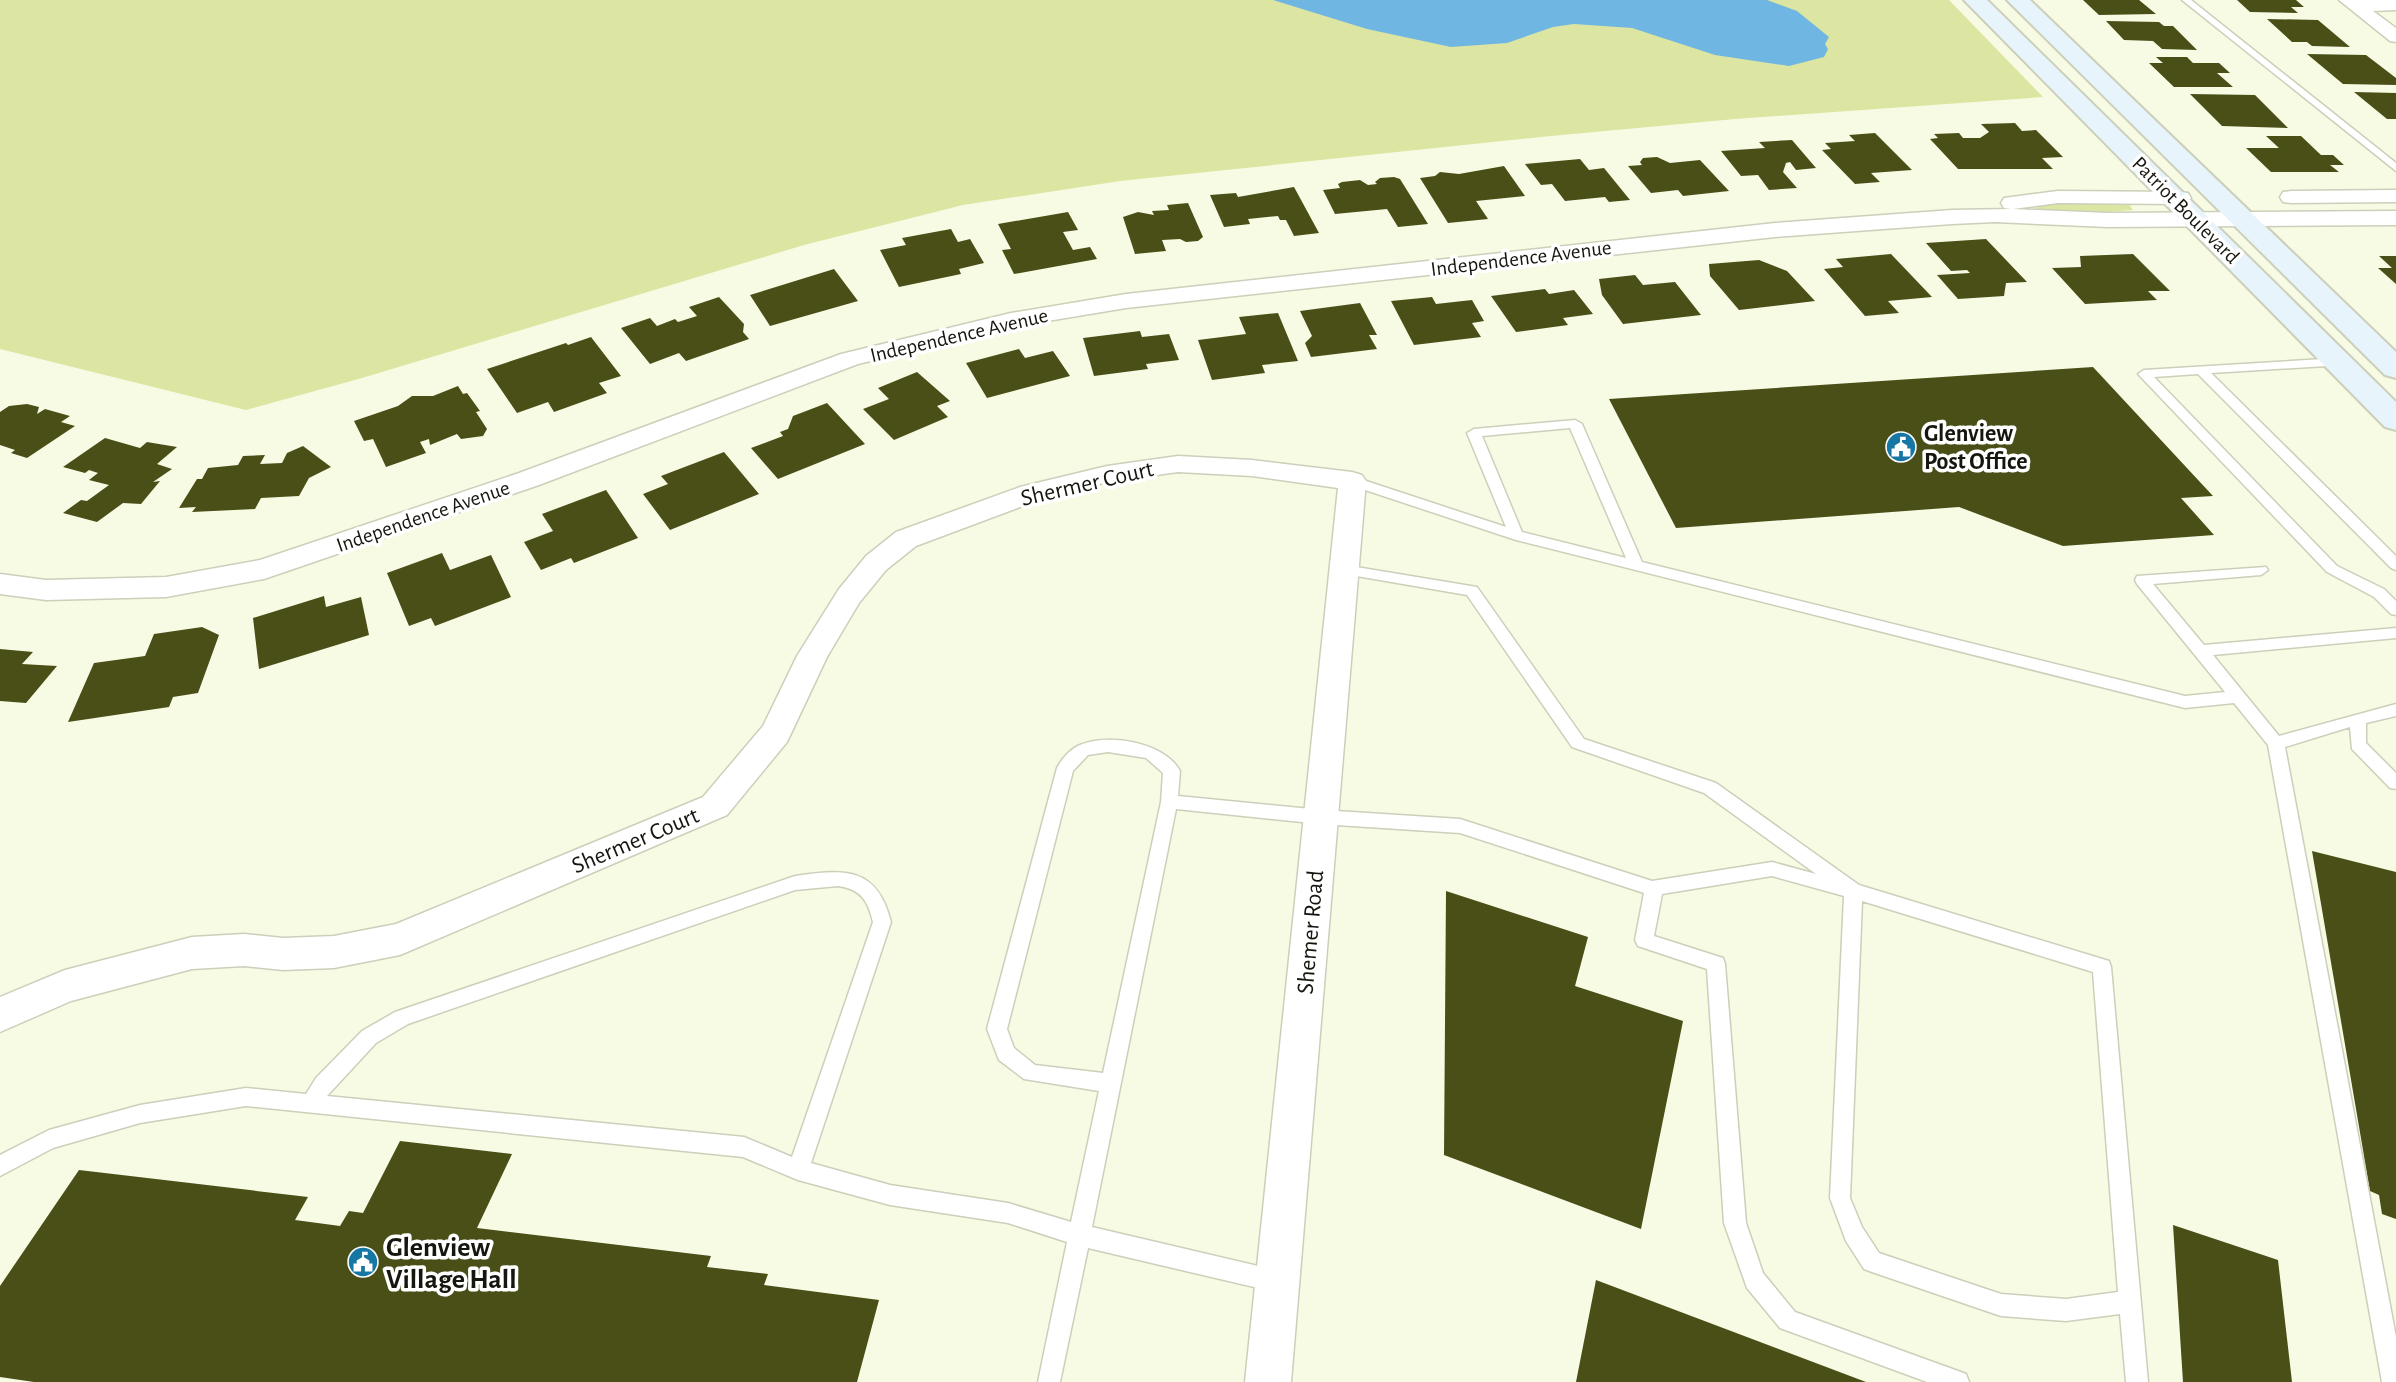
<svg xmlns="http://www.w3.org/2000/svg" width="2396" height="1382" font-family="'Alegreya Sans',sans-serif">
  <style>
    .green { fill: #dce5a1 }
    .water { fill: #6fb7e2 }
    .building { fill: #4a4f18 }
    .lines { fill: none; stroke-linecap: round; stroke-linejoin: round }
    .lane-casing { stroke: #cccfb9; stroke-width: 3 }
    .street-casing { stroke: #cccfb9; stroke-width: 3 }
    .secondary-casing { stroke: #cccfb9; stroke-width: 4 }
    .lane { fill: #fff; fill-rule: evenodd }
    .street { fill: #fff; fill-rule: evenodd }
    .secondary { fill: #e7f4fc; fill-rule: evenodd }
    .labels { text-anchor: middle; stroke-width: 7; stroke-linejoin: round; paint-order: stroke }
    .far-street-label { font-size: 21px; fill: #15160e; stroke: #fff }
    .poi-label { font-size: 24px; font-weight: bold; fill: #15160e; stroke: #fff; text-anchor: start }
    .street-label { font-size: 24px; fill: #15160e; stroke: #fff }
    .near-poi-label { font-size: 28px; font-weight: bold; fill: #15160e; stroke: #fff; text-anchor: start }
  </style>
  <rect width="100%" height="100%" fill="#f7fbe4"/>
  <path class="green" d="M0 0H1949L2043 97 1735 119 1551 136 1120 181 963 205 804 245 362 378 246 410 0 349Z
    M2053 201 2128 203 2133 210 2091 213 2039 211 2033 203Z"/>
  <path class="water" d="M1273 0H1767L1797 11 1829 37 1825 44 1828 49 1824 57 1789 66 1715 55 1632 28 1574 24 1553 27 1507 43 1451 47 1367 29Z"/>
  <path class="building" d="M2083 0H2139L2156 14 2099 15Z
    M2237 0H2296L2304 7H2291L2298 13 2250 12Z
    M2267 19 2318 20 2350 47 2312 46 2307 42H2292Z
    M2106 21 2159 22 2164 26H2173L2197 50 2162 49 2153 41 2124 40Z
    M2307 54 2366 55 2396 78V85L2343 84Z
    M2156 57H2187L2193 63H2219L2230 73H2217L2233 87H2174L2149 63H2163Z
    M2354 92 2396 93V119H2387Z
    M2190 94 2255 95 2288 128 2222 126Z
    M2015 123 2022 131 2036 130 2063 157 2042 158 2053 169H1958L1930 139 1938 138 1934 134 1959 133 1963 138H1980L1989 132 1981 124Z
    M1875 133 1912 170 1871 173 1880 182 1855 184 1822 150 1831 149 1825 143 1855 141 1849 135Z
    M2266 136H2301L2321 155H2333L2344 165H2330L2339 172H2271L2246 148H2279Z
    M1792 140 1816 168 1796 170 1790 162 1786 163 1783 172 1797 188 1769 190 1758 175 1741 176 1721 151 1765 148 1759 142Z
    M1657 157 1670 163 1700 160 1729 191 1683 196 1678 190 1651 193 1628 166 1642 165 1640 162 1643 158Z
    M1580 159 1589 170 1604 168 1630 200 1609 202 1605 197 1565 201 1552 184 1541 185 1525 164Z
    M1504 166 1525 196 1476 201 1488 219 1448 223 1420 178 1435 176 1440 172 1459 174Z
    M1394 177 1400 179 1428 224 1398 227 1387 209 1335 214 1323 190 1340 188 1338 184 1342 182 1360 180 1368 185 1377 184 1375 182 1380 178Z
    M1294 187 1319 233 1294 236 1286 220H1280L1278 216 1248 219 1250 224 1224 227 1210 195 1236 193 1238 197Z
    M1188 203 1203 237 1198 241 1186 242 1180 239 1162 240 1166 251 1135 254 1123 217 1138 212 1154 215 1152 211 1169 210 1167 205Z
    M1068 212 1078 230 1063 232 1073 250 1090 247 1097 259 1014 274 1002 250 1011 249 998 224Z
    M951 229 958 242 970 239 984 263 959 269 961 274 899 287 880 250 906 245 902 238Z
    M1986 239 2027 282 2006 283 2004 296 1958 299 1937 275 1970 273 1967 270 1951 271 1926 243Z
    M1891 254 1932 297 1888 301 1899 313 1865 316 1824 269 1843 267 1836 259Z
    M2133 254 2170 291H2148L2157 300 2085 304 2052 268 2081 267 2080 256Z
    M2379 256H2396V284L2378 268H2392Z
    M1759 260 1787 271 1815 301 1739 310 1710 276 1709 264Z
    M834 269 858 301 770 326 750 295Z
    M1635 275 1643 285 1675 282 1701 315 1623 324 1602 295 1599 279Z
    M1545 289 1549 294 1574 290 1593 314 1563 318 1568 325 1516 332 1491 296Z
    M719 297 744 324 743 332 749 339 686 361 679 353 650 364 621 328 650 318 657 326 675 319 678 322 697 316 689 307Z
    M1432 297 1436 304 1472 300 1484 321 1472 323 1481 337 1414 345 1391 301Z
    M1360 303 1377 335H1369L1377 349 1311 357 1305 343 1312 336 1300 311Z
    M1278 313 1298 361 1262 365 1265 373 1212 380 1198 340 1246 334 1239 317Z
    M1140 331 1142 337 1169 334 1179 360 1146 364 1148 369 1094 376 1083 338Z
    M591 337 621 376 599 383 607 393 554 412 548 402 517 413 487 369 566 343 568 345Z
    M1019 349 1025 358 1053 351 1070 376 987 398 966 363Z
    M2093 367 2213 496 2181 498 2214 535 2063 546 1959 507 1676 528 1609 399Z
    M917 372 950 401 937 406 948 417 894 440 863 409 889 399 878 388Z
    M458 386 463 394 467 393 480 411 476 412 487 429 483 436 461 439 457 434 430 445 429 439 420 442 426 453 386 467 373 439 364 441 354 421 398 406 412 396H433Z
    M827 403 865 444 778 479 751 448 783 436 780 432 788 429 793 416Z
    M27 404 39 407 37 414 45 409 70 416 61 422 75 426 27 458 11 453 15 450 0 445V412L9 406Z
    M105 438 140 448 147 442 177 447 157 464 172 469 153 482 160 481 141 504 123 503 97 522 63 513 81 500 87 501 109 485 89 480 98 473 89 470 85 473 63 467Z
    M303 446 331 467 309 478 299 496 261 498 255 509 192 512 196 507 179 508 197 479H202L208 468 238 465 243 456 265 455 260 464 282 463 287 453Z
    M724 452 759 494 670 530 643 494 668 484 661 476Z
    M606 490 638 538 574 563 571 558 541 570 524 542 553 531 542 514Z
    M442 553 450 570 491 555 511 597 435 626 431 618 409 626 387 573Z
    M324 596 326 607 361 597 369 635 259 669 253 618Z
    M202 627 219 635 198 693 173 697 169 707 68 722 94 663 145 656 154 634Z
    M0 649 33 652 22 664 57 666 26 703 0 701Z
    M2312 851 2396 872V1219L2382 1214 2379 1195 2370 1191Z
    M1446 891 1588 937 1575 986 1683 1021 1641 1229 1444 1155Z
    M400 1141 512 1154 477 1228 711 1256 707 1267 768 1274 764 1285 879 1300 857 1382H34L0 1377V1286L79 1170 308 1197 295 1220 340 1226 349 1211 363 1213Z
    M2173 1225 2278 1260 2292 1382H2183Z
    M1596 1280 1866 1382H1576Z"/>
  <g class="lines">
    <g class="lane-casing">
      <path id="lane" d="M2182 0H2191L2396 163V171Z
        M2340 358 2344 359V365L2211 373 2396 556V570L2391 568 2198 374 2154 377 2337 566 2384 589 2396 601V615L2391 614 2374 597 2327 572 2138 374 2144 370Z
        M1575 420 1582 424 1642 562 2185 696 2225 692 2137 584 2135 580 2137 576 2266 567 2268 570 2261 575 2153 584 2204 645 2396 628V638L2213 655 2279 736 2396 704V716L2366 723V743L2396 773V789L2390 788 2352 749 2350 727 2285 747 2396 1337V1382H2382L2268 745 2234 703 2185 708 1516 540 1347 484 1345 481 1352 477 1357 478 1506 527 1467 433 1474 429ZM1570 428 1626 558 1522 532 1482 436Z
        M1344 565 1477 587 1584 739 1716 783 1859 885 2109 961 2111 967 2148 1382H2126L2120 1314 2066 1321 2001 1316 1872 1272 1864 1269 1846 1241 1830 1198 1844 896 1772 876 1662 894 1654 936 1723 958 1725 964 1746 1223 1763 1273 1795 1312 1958 1371 1966 1374 1969 1382H1927L1780 1328 1747 1288 1724 1223 1707 969 1638 946 1635 940 1644 893 1460 833 1321 824 1176 809 1092 1227 1275 1270 1283 1273 1286 1281 1283 1289 1275 1292 1088 1248 1060 1382H1038L1067 1242 1008 1223 890 1205 798 1180 743 1157 246 1106 140 1123 53 1148 0 1176V1155L49 1130 140 1105 246 1088 306 1094 316 1078 362 1031 395 1012 795 876C844 869 877 866 891 922L811 1163 890 1185 1008 1203 1071 1222 1099 1091 1024 1079 999 1060 987 1029 1057 768C1061 760 1071 748 1080 745 1109 733 1164 742 1180 771L1178 796 1321 810 1460 819 1652 881 1772 862 1816 874 1704 793 1572 747 1467 595 1339 573 1337 570 1339 567ZM1108 752 1146 758 1163 773 1161 802 1103 1073 1035 1065 1014 1048 1007 1029 1073 771 1088 755ZM838 886C861 889 868 901 873 922L792 1157 744 1137 327 1096 376 1043 408 1024 795 890ZM1862 901 2093 972 2118 1292 2066 1299 2001 1294 1879 1253 1862 1227 1850 1198Z"/>
    </g>
    <g class="street-casing">
      <path id="street" d="M2339 0H2396V10L2373 11 2396 28V42L2390 41Z
        M2396 190V202L2291 203 2283 202 2280 197 2283 192 2291 191Z
        M2058 191 2180 192 2188 193 2191 198 2188 203 2180 204 2058 203 2013 209 2108 213 2396 211V225L2108 227 1995 222 1952 224 1775 237 1126 308 1011 327 858 364 539 485 264 579 166 597 46 600 0 594V574L46 580 166 577 260 560 519 473 841 354 1011 313 1126 294 1775 223 1952 210 2011 209 2004 208 2001 203 2004 198Z
        M1178 456 1252 460 1352 472 1362 475 1366 481 1291 1382H1245L1338 488 1252 476 1178 472 1107 482 1039 500 916 546 886 570 859 603 827 657 787 742 727 815 400 955 334 968 283 970 244 966 192 969 71 1001 0 1032V997L65 970 192 937 244 934 283 938 334 936 396 924 703 797 763 726 797 656 839 589 866 556 896 532 1020 487 1107 466Z"/>
    </g>
    <g class="secondary-casing">
      <path id="secondary" d="M1964 0H1987L2396 402V430L2385 427Z
        M2007 0H2030L2396 352V378L2385 375Z"/>
    </g>
    <use href="#lane" class="lane"/>
    <use href="#street" class="street"/>
    <use href="#secondary" class="secondary"/>
  </g>
  <defs>
    <g id="civic-disc" transform="scale(1.575)"><circle r="9.5" fill="#1777a4" stroke="#fff"/><path d="M-.6-6.5H3V-4.5H.6V-3L4-1V1h2V6H-6V1h2V-1L-.6-3ZM-1.2 2.5V6h2.4V2.5Z" fill="#fff"/></g>
  </defs>
  <g fill-rule="evenodd">
    <use href="#civic-disc" x="1901" y="447"/>
    <use href="#civic-disc" x="363" y="1262"/>
  </g>
  <g class="labels">
    <g class="far-street-label">
      <text transform="translate(2186 210) rotate(45)" y="7">Patriot Boulevard</text>
      <text transform="translate(1521 258) rotate(-7)" y="7">Independence Avenue</text>
      <text transform="translate(959 335) rotate(-13)" y="7">Independence Avenue</text>
      <text transform="translate(423 516) rotate(-19)" y="7">Independence Avenue</text>
    </g>
    <g class="poi-label">
      <text x="1924" y="441">Glenview<tspan x="1924" dy="28">Post Office</tspan></text>
    </g>
    <g class="street-label">
      <text transform="translate(1087 483) rotate(-13)" y="8">Shermer Court</text>
      <text transform="translate(635 840) rotate(-23)" y="8">Shermer Court</text>
      <text transform="translate(1310 932) rotate(-85)" y="8">Shemer Road</text>
    </g>
    <g class="near-poi-label">
      <text x="386" y="1256">Glenview<tspan x="386" dy="32">Village Hall</tspan></text>
    </g>
  </g>
</svg>
